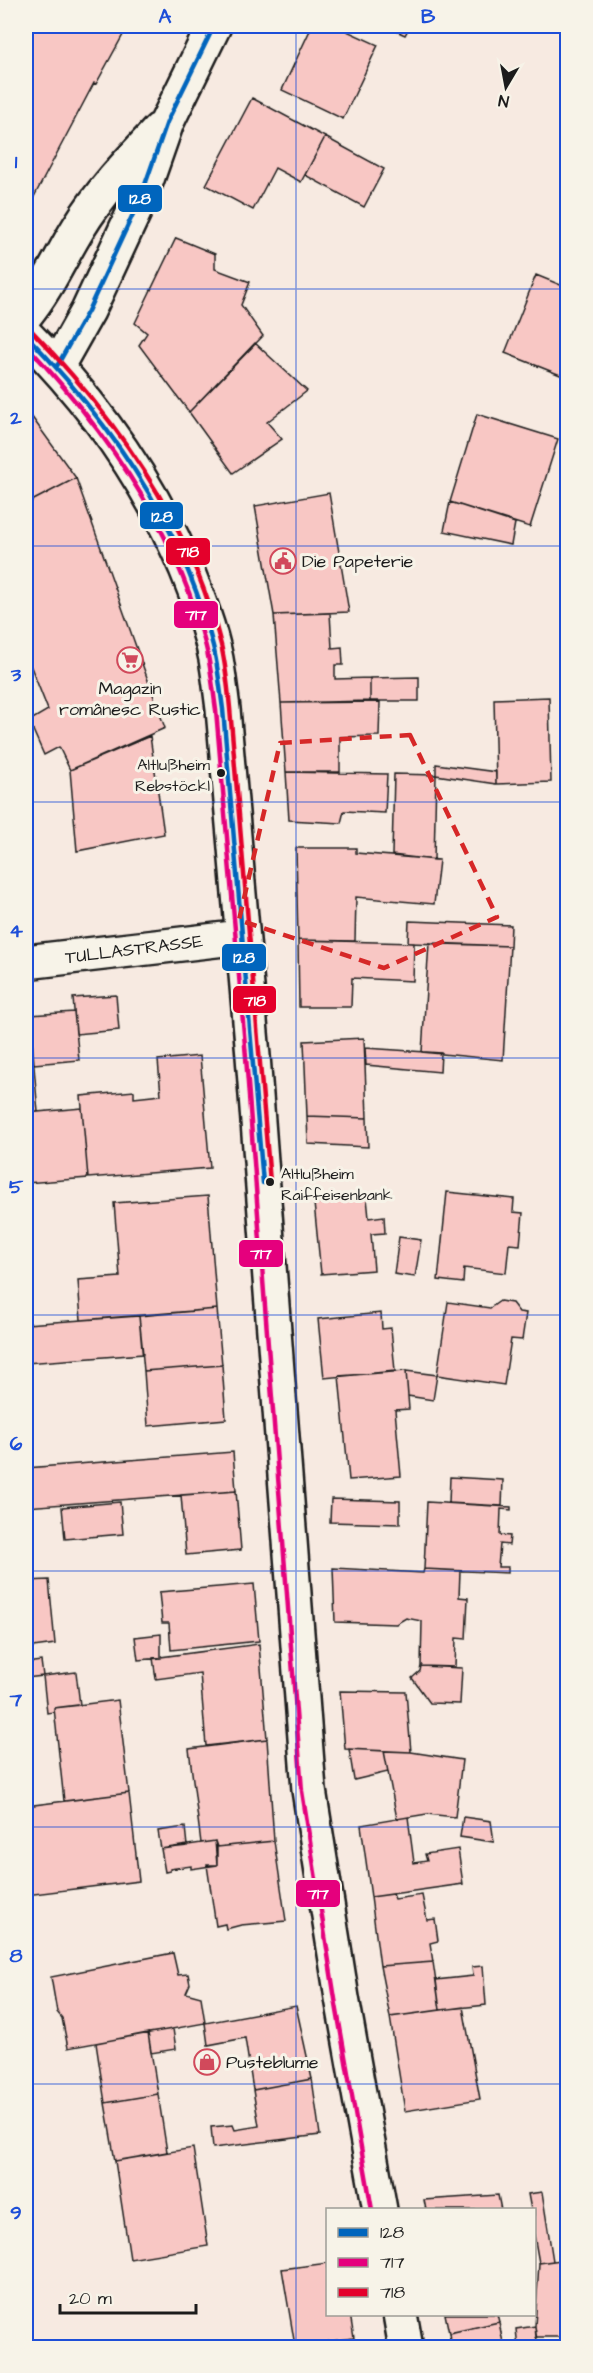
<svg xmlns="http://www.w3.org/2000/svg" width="593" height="2373" font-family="'Architects Daughter',sans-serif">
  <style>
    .building { fill: #f8c7c4; stroke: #1c1c1c; stroke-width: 1.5 }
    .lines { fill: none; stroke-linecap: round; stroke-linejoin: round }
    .minor-casing { stroke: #1c1c1c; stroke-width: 38 }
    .tertiary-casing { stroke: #1c1c1c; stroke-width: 38 }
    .minor { stroke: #f7f3e8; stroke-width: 33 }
    .tertiary { stroke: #f7f3e8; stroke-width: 33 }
    .bus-1-casing { stroke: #f7f3e8; stroke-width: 9 }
    .bus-2-casing { stroke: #f7f3e8; stroke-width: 9 }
    .bus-3-casing { stroke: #f7f3e8; stroke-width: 9 }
    .bus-1 { stroke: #0065bd; stroke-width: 4.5 }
    .bus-2 { stroke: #e5007d; stroke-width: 4.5 }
    .bus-3 { stroke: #e4002b; stroke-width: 4.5 }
    .marked { fill: none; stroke: #d62828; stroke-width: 4.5; stroke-dasharray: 12 8; stroke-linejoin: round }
    .grid { fill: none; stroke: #1d4ed8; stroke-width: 1.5; stroke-opacity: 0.55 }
    .bus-dot { fill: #1c1c1c; stroke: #f7f3e8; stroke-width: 2 }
    .labels { text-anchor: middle; stroke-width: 6; stroke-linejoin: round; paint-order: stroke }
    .bus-label { font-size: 16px; fill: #1c1c1c; stroke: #f7f3e8; text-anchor: end }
    .poi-label { font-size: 18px; fill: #1c1c1c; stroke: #f7f3e8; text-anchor: start }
    .street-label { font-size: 18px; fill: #1c1c1c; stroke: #f7f3e8 }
    .line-badge { stroke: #f7f3e8; stroke-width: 2 }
    .badge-label { font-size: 16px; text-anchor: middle; font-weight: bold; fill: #fff }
    .neatline { fill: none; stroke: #1d4ed8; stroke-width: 2 }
    .grid-label { font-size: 20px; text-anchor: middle; font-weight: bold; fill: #1d4ed8 }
  </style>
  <rect width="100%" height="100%" fill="#f7eae1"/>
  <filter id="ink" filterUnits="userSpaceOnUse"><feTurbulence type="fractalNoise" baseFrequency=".0167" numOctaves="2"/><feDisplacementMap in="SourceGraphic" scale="12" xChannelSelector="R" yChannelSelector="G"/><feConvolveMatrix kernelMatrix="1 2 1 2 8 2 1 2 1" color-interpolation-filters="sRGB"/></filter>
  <g filter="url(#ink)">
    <path class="building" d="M26 26H111L124 33 96 84 94 83 26 212Z
      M312 26H336L378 45 343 119 282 90Z
      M385 26H410L405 35Z
      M252 98 325 137 301 182 275 168 253 210 206 185Z
      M325 137 384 169 364 207 305 175Z
      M176 238 215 254V269L250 282 241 305 263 336 189 412 139 345 147 333 135 323Z
      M536 275 568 288V371L563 376 505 353Z
      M255 343 307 391 267 422 282 439 233 473 189 412Z
      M26 409 76 478 26 504Z
      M477 414 558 439 530 527 450 502Z
      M76 478 165 728 70 770 59 747 44 755 29 721 48 710 31 667 26 669V504Z
      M329 493 349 612 274 615 255 506Z
      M450 502 515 523 511 545 444 531Z
      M330 613 332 648 342 647 343 665H335V679L370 678V701L281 703 274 615Z
      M419 677V701H370V678Z
      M549 697 551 782 496 784 494 699Z
      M380 702 379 736 340 737V772H286L281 703Z
      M150 736 164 834 77 851 70 770Z
      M436 764 496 772V784L436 775Z
      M286 772 387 774 385 813 344 811 341 823 289 820Z
      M394 774 436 775 434 860 392 855Z
      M296 848H356V853L439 860 434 904 356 897 355 941 298 940Z
      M409 921 511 925 510 946 408 943Z
      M298 940 414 943 413 981 352 978 351 1007H299Z
      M429 943 510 946 503 1060 422 1052Z
      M116 995 119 1030 76 1034 73 998Z
      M74 1012 79 1060 34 1064 30 1015Z
      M26 1033H31L38 1112 26 1113Z
      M364 1038 367 1118 307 1116 304 1041Z
      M365 1048 441 1053 440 1072 366 1065Z
      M200 1056 210 1168 88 1178 81 1096 134 1091V1098L161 1095 158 1060Z
      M82 1108 88 1178 26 1183V1113Z
      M307 1116 367 1118 368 1147 308 1144Z
      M447 1192 514 1199 513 1212 523 1213 520 1245 509 1244 506 1273 464 1268 463 1283 438 1280Z
      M208 1196 217 1309 81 1320 78 1280 120 1277 114 1203Z
      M367 1198 369 1218 384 1216 385 1233 371 1234 374 1270 321 1274 314 1203Z
      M399 1237 421 1240 415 1277 394 1274Z
      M500 1301 512 1303 519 1312 526 1313 522 1340 511 1339 504 1385 437 1375 448 1302 490 1308Z
      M217 1309 222 1365 144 1371 139 1316Z
      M381 1313 382 1329 391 1328 395 1371 324 1378 318 1319Z
      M139 1316 143 1354 26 1363V1324Z
      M222 1365 226 1419 148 1426 144 1371Z
      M406 1371 409 1409 395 1410 401 1476 349 1480 339 1376Z
      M406 1371 437 1375 433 1400 408 1396Z
      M233 1452 236 1491 26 1507V1468Z
      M450 1477 503 1480 502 1506 449 1503Z
      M236 1491 241 1550 186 1555 181 1495Z
      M331 1499 400 1501V1524L330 1522Z
      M120 1502 123 1534 65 1539 62 1507Z
      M427 1502 511 1507V1510L501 1509 500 1535 510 1536 509 1545 500 1544 498 1567H508V1573L424 1569Z
      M333 1568 423 1573 424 1569 460 1571 459 1597 468 1598 466 1639 456 1638 455 1667 421 1666 422 1621 406 1618 396 1624 335 1622Z
      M49 1580 55 1644 26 1648V1581Z
      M254 1584 259 1641 171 1650 169 1623H162L159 1592Z
      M161 1634V1658L138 1660 135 1637Z
      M259 1644 267 1739 206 1746 200 1673 156 1679 153 1658Z
      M41 1661 43 1676 26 1678V1663Z
      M421 1666 462 1668 460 1704 430 1703 412 1678 420 1671Z
      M76 1672 80 1705 54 1708V1712L47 1713 43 1676Z
      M340 1691 406 1692 411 1752 345 1749Z
      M118 1700 129 1793 64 1801 54 1708Z
      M267 1739 274 1841 217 1847 215 1841 201 1843 189 1749Z
      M349 1749 384 1751 388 1772 354 1780Z
      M384 1751 411 1752 462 1760 455 1817 427 1814 397 1819Z
      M129 1793 139 1881 26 1895V1806Z
      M408 1817 414 1863 427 1861 425 1854 458 1849 463 1884 371 1897 361 1825Z
      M463 1817 491 1821 494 1842 460 1837Z
      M185 1827 187 1846 161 1849 158 1831Z
      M215 1841 217 1865 191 1869V1866L170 1869V1871L165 1872 161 1849Z
      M274 1841 286 1921 241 1925 226 1929 225 1924 216 1926 207 1865H217V1847Z
      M393 1894 395 1899 422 1895 427 1920 435 1919 438 1941 430 1943 433 1962 380 1966 371 1897Z
      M173 1953 178 1975 188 1974 190 1984 186 1993 201 1997 205 2023 68 2048 62 2018 57 2012 51 1977Z
      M433 1962 440 2010 390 2017 380 1966Z
      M483 1966 486 2005 440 2010 436 1980 473 1976 472 1967Z
      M296 2006 312 2079 253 2090 245 2038 208 2045 205 2023Z
      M463 2007 480 2099 405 2111 390 2017Z
      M173 2029 176 2049 151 2053 148 2033Z
      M148 2033 158 2094 105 2103 96 2043Z
      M312 2079 320 2135 213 2148 211 2127 233 2125 235 2130 259 2126 253 2090Z
      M158 2094 167 2152 115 2161 105 2103Z
      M193 2148 208 2246 130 2259 115 2161Z
      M542 2192 553 2261 539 2263 534 2235V2210H531L528 2194Z
      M498 2195 501 2210H426L424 2200Z
      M568 2259V2337H536L535 2326 539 2263Z
      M328 2263V2314H350L354 2338 295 2346 282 2269Z
      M445 2314H497L499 2322 449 2333Z
      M499 2322 504 2348H451L449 2333Z
      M535 2326 538 2348H518L516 2329Z"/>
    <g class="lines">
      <g class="minor-casing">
        <path id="minor" d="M26 962 242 937"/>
      </g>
      <g class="tertiary-casing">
        <path id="tertiary" d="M26 314C48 287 61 256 79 227 101 191 130 161 159 130
          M26 335C94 403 148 479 186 568 198 598 210 628 216 659 219 676 221 693 223 709L253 1056 309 1790 342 1998 380 2210
          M57 366 88 311 140 199 167 122 214 26
          M400 2314 406 2348"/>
      </g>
      <use href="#minor" class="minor"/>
      <use href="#tertiary" class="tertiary"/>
      <g class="bus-1-casing">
        <path id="bus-1" d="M26 335C110 422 183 526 213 646 218 666 220 688 223 709L263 1183
          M57 366 88 311 140 199 167 122 214 26"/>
      </g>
      <g class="bus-2-casing">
        <path id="bus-2" d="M26 345C106 430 177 532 206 647 211 667 213 689 216 710L246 1057 302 1791 335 1999 372 2210"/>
      </g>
      <g class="bus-3-casing">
        <path id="bus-3" d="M31 330C116 418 191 524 221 645 226 666 228 687 230 708L270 1182"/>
      </g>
      <use href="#bus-1" class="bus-1"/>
      <use href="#bus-2" class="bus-2"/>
      <use href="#bus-3" class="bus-3"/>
    </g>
  </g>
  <path class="marked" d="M410 735 497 917 384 968 239 920 280 743Z"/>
  <path class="grid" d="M296 26V2348M26 289H568M26 546H568M26 802H568M26 1058H568M26 1315H568M26 1571H568M26 1827H568M26 2084H568"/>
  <defs>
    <g id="civic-ring" transform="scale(1.35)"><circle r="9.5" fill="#f7f3e8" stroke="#d1495b" stroke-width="1.5"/><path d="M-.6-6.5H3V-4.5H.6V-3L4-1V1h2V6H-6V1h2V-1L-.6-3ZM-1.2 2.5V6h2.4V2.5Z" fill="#d1495b"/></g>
    <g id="supermarket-ring" transform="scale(1.35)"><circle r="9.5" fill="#f7f3e8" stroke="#d1495b" stroke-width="1.5"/><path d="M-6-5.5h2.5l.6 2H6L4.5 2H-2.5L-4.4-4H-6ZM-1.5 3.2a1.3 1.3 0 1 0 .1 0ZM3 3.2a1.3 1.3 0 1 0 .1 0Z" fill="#d1495b"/></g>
    <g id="shop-ring" transform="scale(1.35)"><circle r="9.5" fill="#f7f3e8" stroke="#d1495b" stroke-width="1.5"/><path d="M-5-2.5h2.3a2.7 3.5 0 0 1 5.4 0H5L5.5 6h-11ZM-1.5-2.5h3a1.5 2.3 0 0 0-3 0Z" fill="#d1495b"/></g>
  </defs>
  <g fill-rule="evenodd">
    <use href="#civic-ring" x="283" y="561"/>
    <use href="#supermarket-ring" x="130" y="660"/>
    <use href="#shop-ring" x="207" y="2062"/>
  </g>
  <g class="bus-dot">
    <circle cx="221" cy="773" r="5"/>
    <circle cx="270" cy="1182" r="5"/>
  </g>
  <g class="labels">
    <g class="bus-label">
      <text x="210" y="770">Altlußheim<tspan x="210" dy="21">Rebstöckl</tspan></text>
      <text x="281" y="1179" text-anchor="start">Altlußheim<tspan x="281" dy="21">Raiffeisenbank</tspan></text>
    </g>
    <g class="poi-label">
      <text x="302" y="567">Die Papeterie</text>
      <text x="130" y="694" text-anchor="middle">Magazin<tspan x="130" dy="21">românesc Rustic</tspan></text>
      <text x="226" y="2068">Pusteblume</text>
    </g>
    <g class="street-label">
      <text transform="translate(134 949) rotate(-7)" y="6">TULLASTRASSE</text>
    </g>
  </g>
  <g class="line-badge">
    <rect x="117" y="184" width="46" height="29" rx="6" fill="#0065bd"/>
    <rect x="139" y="501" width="45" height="29" rx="6" fill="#0065bd"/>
    <rect x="165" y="537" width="46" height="29" rx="6" fill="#e4002b"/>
    <rect x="173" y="600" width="46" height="29" rx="6" fill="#e5007d"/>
    <rect x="221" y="943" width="46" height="29" rx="6" fill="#0065bd"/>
    <rect x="232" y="985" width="45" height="29" rx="6" fill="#e4002b"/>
    <rect x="238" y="1239" width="46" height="29" rx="6" fill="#e5007d"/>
    <rect x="295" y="1879" width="46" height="29" rx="6" fill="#e5007d"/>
  </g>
  <g class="badge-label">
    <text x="140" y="204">128</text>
    <text x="162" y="522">128</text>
    <text x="188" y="557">718</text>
    <text x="196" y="620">717</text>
    <text x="244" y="963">128</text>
    <text x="255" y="1006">718</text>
    <text x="261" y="1259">717</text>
    <text x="318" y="1899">717</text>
  </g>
  <rect width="593" height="2373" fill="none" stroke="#f7f3e8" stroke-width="66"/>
  <rect x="326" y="2208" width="210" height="108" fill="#f7f3e8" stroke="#9f9d96" stroke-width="1.5"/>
  <rect x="338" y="2228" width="30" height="9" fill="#0065bd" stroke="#9f9d96" stroke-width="1.5"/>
  <text x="380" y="2238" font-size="18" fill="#1c1c1c">128</text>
  <rect x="338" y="2258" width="30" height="9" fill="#e5007d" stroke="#9f9d96" stroke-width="1.5"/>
  <text x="380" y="2268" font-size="18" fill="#1c1c1c">717</text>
  <rect x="338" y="2288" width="30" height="9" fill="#e4002b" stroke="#9f9d96" stroke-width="1.5"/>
  <text x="380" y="2298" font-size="18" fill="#1c1c1c">718</text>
  <g transform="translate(506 87) rotate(190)" stroke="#f7f3e8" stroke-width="4.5" paint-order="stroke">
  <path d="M0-4.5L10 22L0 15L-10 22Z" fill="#1c1c1c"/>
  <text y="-9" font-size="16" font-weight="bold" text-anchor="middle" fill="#1c1c1c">N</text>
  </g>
  <path d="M60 2304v9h136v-9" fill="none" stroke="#1c1c1c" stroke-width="3"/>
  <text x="69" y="2304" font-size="18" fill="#1c1c1c" stroke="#f7f3e8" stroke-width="4.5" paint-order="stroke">20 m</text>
  <rect x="33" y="33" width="527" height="2307" class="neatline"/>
  <g class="grid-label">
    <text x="165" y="23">A</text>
    <text x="428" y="23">B</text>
    <text x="16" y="168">1</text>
    <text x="16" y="424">2</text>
    <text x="16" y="681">3</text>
    <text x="16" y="937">4</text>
    <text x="16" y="1193">5</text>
    <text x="16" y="1450">6</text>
    <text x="16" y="1706">7</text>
    <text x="16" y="1962">8</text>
    <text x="16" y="2219">9</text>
  </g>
</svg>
